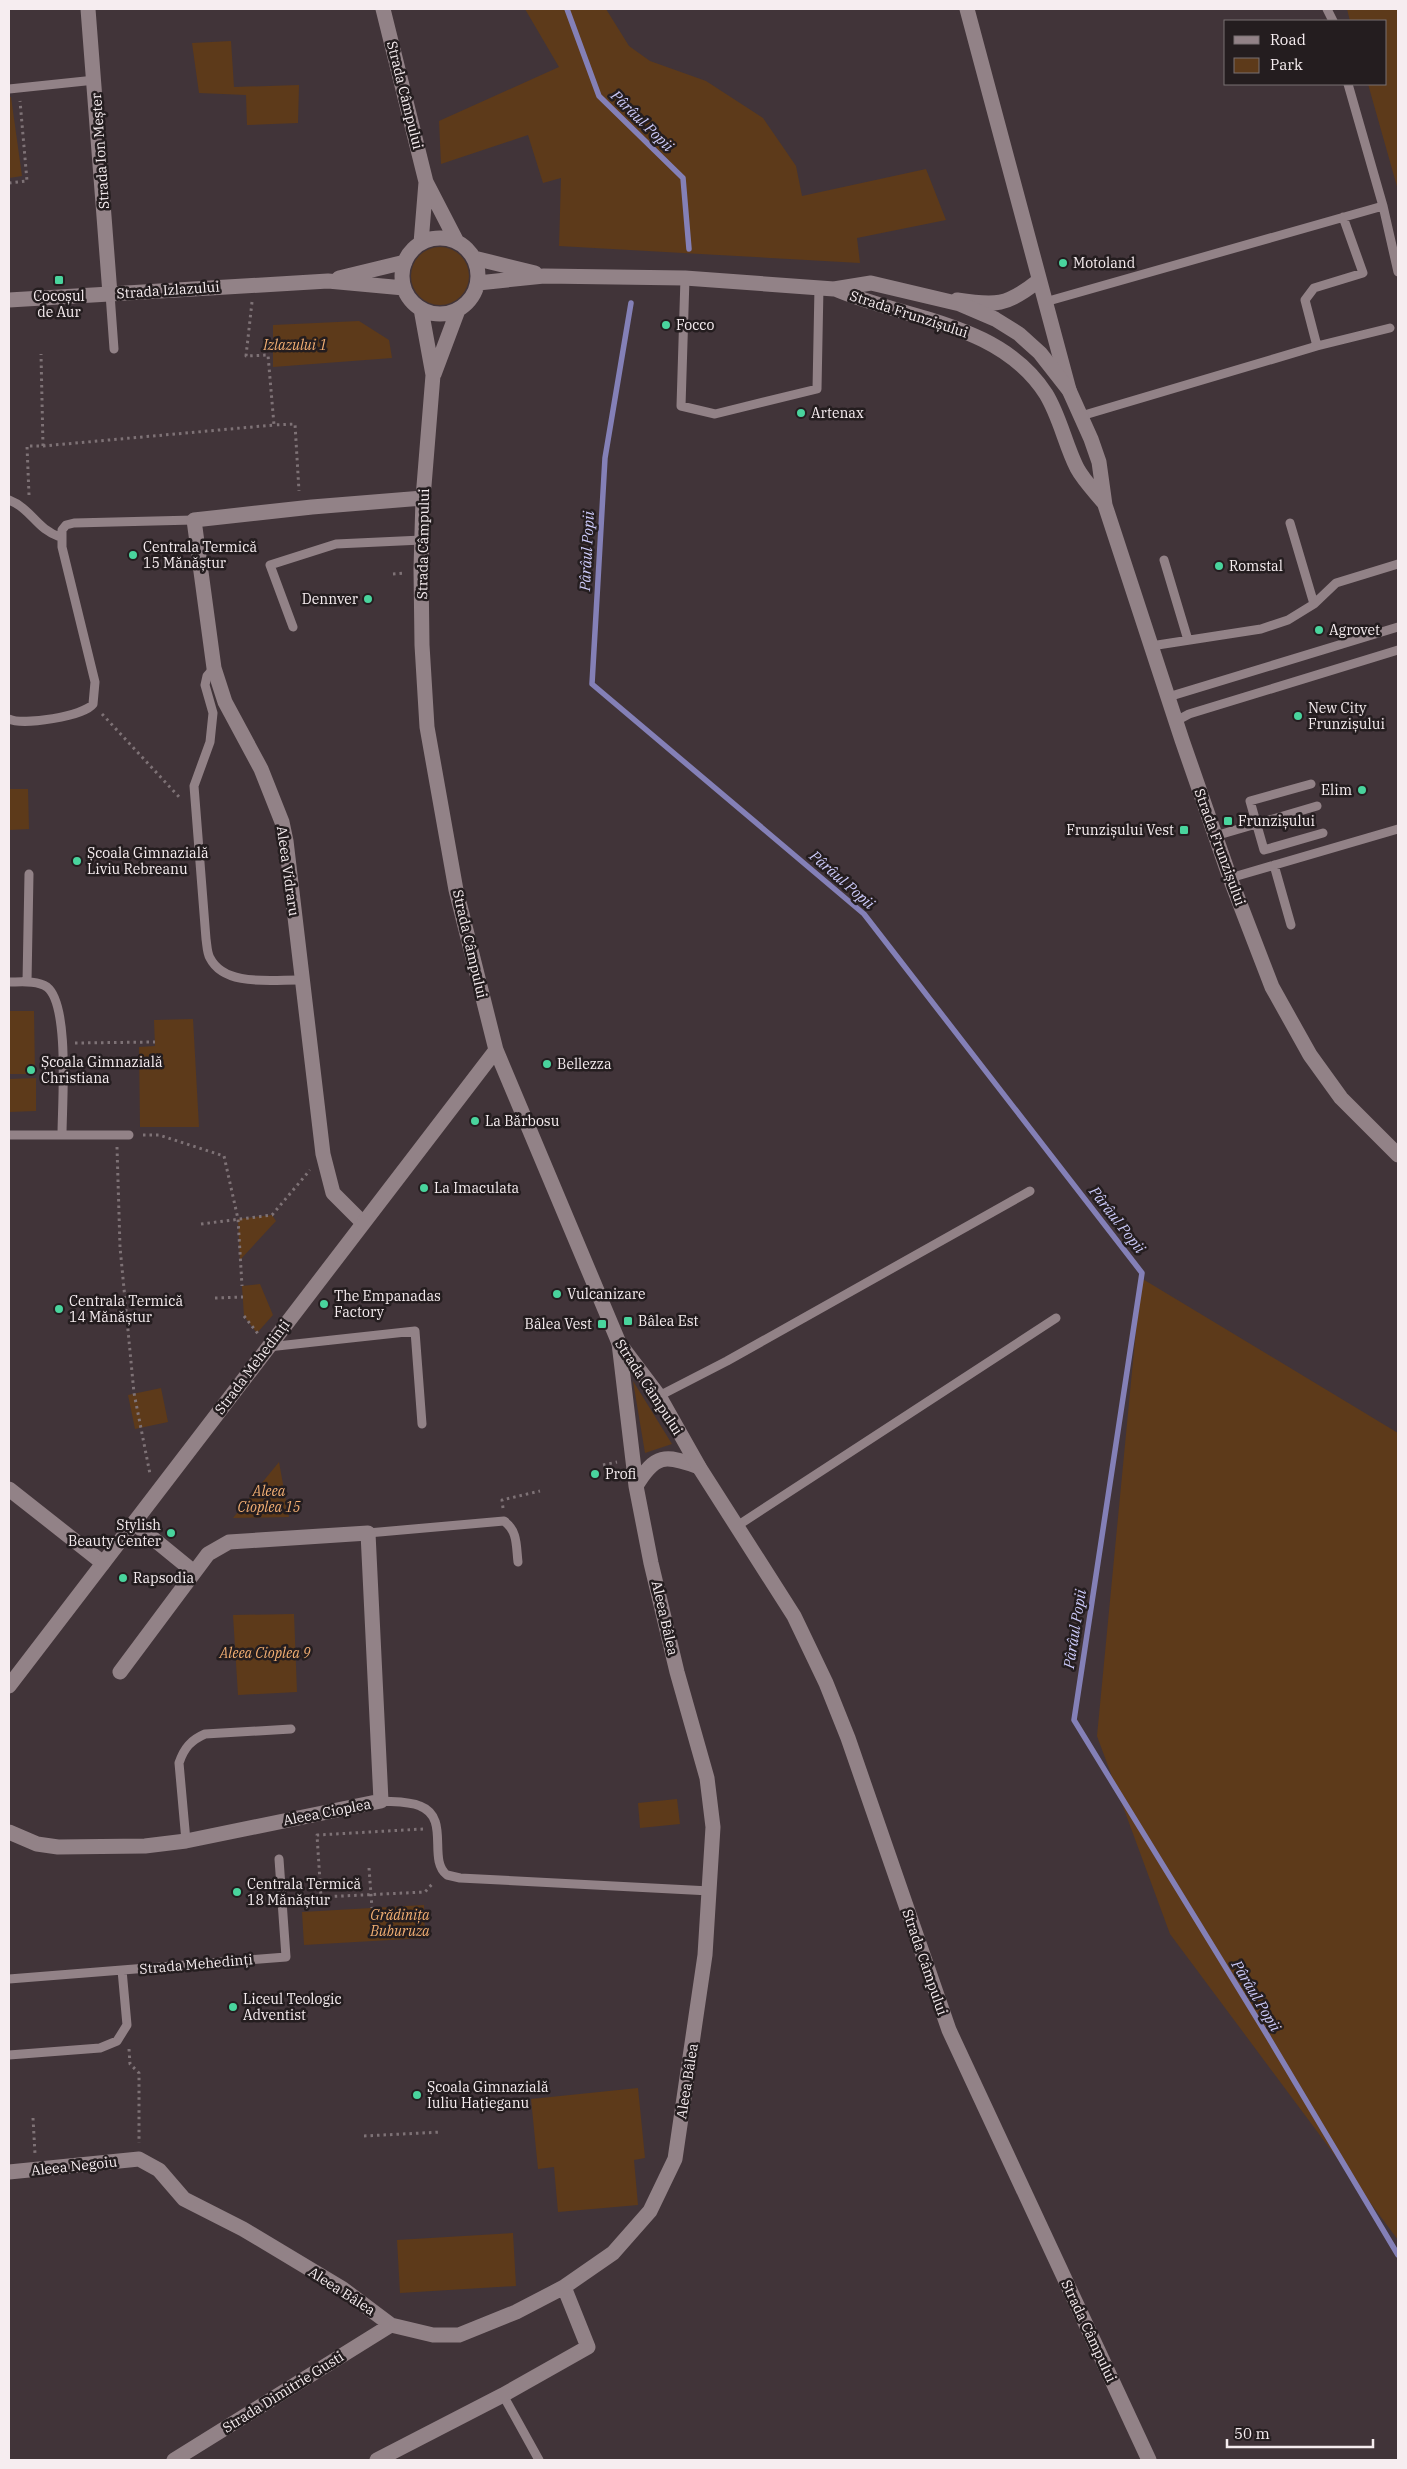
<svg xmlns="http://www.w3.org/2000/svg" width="1407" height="2469" font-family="'IBM Plex Serif',serif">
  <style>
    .green { fill: #5d3a1a }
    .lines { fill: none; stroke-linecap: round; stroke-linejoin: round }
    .stream { stroke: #8480b7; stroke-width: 5.5 }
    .path { stroke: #7e7276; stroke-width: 3; stroke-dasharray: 2.5 4; stroke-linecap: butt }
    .lane { stroke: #928287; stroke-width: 9 }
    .street { stroke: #928287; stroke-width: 15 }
    .secondary { stroke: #928287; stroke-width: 15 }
    .poi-dot { fill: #49d49d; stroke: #241d1f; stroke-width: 2 }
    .labels { text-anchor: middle; stroke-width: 5; stroke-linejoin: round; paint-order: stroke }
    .street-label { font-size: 14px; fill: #f6edf0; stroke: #241d1f }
    .poi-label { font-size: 14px; fill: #f6edf0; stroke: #241d1f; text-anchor: start }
    .park-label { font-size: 14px; font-style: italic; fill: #f3af73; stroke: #241d1f }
    .water-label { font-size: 15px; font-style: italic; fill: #cdcbfb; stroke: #241d1f }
  </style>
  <rect width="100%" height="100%" fill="#413439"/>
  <path class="green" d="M525 9H606L629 46 650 61 706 81 763 118 796 166 802 196 926 169 946 220 857 238 860 263 559 246 561 178 543 183 528 135 441 164 439 121 559 67Z
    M1347 9H1398V190L1368 84H1386V21H1350Z
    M231 41 234 87 299 85 298 123 247 125 246 95 199 93 192 43Z
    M9 97H11L22 176 9 178Z
    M411 276a29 29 0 1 1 58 0a29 29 0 1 1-58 0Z
    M359 321 389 340 392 358 273 367V325Z
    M9 789H28L29 829 9 830Z
    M9 1011H34L35 1074H9Z
    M193 1019 199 1127H140L139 1047 155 1046 154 1020Z
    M36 1078V1111L9 1112V1079Z
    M272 1215 276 1221 240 1260 238 1219Z
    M1141 1278 1398 1433V2240L1170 1934 1097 1736Z
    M260 1284 273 1315 257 1333 244 1316 242 1286Z
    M633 1381 672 1444 645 1453Z
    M161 1388 168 1422 135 1429 128 1395Z
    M279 1462 289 1517 233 1518Z
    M294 1614 297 1692 238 1695 233 1615Z
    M677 1799 680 1824 640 1828 638 1803Z
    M424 1905 425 1938 304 1945 302 1912Z
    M638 2088 645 2158 634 2160 638 2205 558 2212 554 2167 538 2169 531 2099Z
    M513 2233 516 2286 400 2293 397 2240Z"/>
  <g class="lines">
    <path class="stream" d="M567 9 599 96 683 178 689 249
      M631 303 605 458 592 684 864 914 1142 1273 1074 1720 1267 2035 1398 2255"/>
    <path class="path" d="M9 183 27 181 20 101
      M252 302 246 356 268 355 274 425 295 424 299 491
      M43 446 274 425
      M29 495 27 446H43L41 354
      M393 574 405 573
      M102 714 181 799
      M75 1043 155 1042
      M143 1135H159L224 1156 238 1219 242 1286
      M117 1147 120 1247 134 1393 150 1474
      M201 1224 272 1215 310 1170
      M215 1298 243 1297
      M244 1316 259 1335
      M603 1465 617 1462
      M503 1508 502 1500 540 1491
      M423 1829 317 1835 321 1897 425 1892 434 1882
      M369 1868 372 1908
      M129 2049 130 2064 139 2073V2143
      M33 2118 35 2154
      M364 2136 441 2132"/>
    <path class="lane" d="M1327 9 1333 21
      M1348 84 1383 206 1398 272
      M9 89 95 80
      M685 278 681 406 715 414 817 389 819 287
      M110 294 114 349
      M1045 302 1383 206
      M1317 346 1390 328
      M1081 416 1317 346 1305 300 1314 288 1363 273 1343 217
      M9 500C32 509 36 529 60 537
      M1290 523 1314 604
      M1164 560 1188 640
      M293 627 270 565 336 544 422 540
      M1151 646 1261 629 1288 620 1314 604 1336 583 1398 564
      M214 668 207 676 205 685 213 713 210 742 194 786 206 939C207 945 207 953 210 958 225 988 275 979 303 980
      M1168 697 1398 627
      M9 719C23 726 84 716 93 704L95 682 62 547V530L66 525 74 523 194 520
      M1176 721 1189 714 1398 650
      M1311 784 1250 801 1264 850 1323 833
      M1215 836 1317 806
      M1274 865 1291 925
      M1230 878 1398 829
      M9 982C20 982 37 980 47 987 70 1005 62 1104 62 1135
      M27 982 29 874
      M9 1135H129
      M268 1347 415 1331 422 1424
      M659 1396 727 1361 1030 1191
      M737 1526 1056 1318
      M368 1533 504 1521C518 1531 516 1546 518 1562
      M381 1801C393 1802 409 1801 420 1806 451 1818 427 1860 447 1875L460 1878 710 1891
      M186 1841 179 1763C184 1748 191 1740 205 1734L291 1729
      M9 1979 286 1957 279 1859
      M9 2055 100 2048 117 2041 127 2025 122 1970
      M503 2395 539 2460"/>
    <path class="street" d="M88 9 110 294
      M967 9 1069 390
      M957 300C995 306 1007 306 1038 281
      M362 1222 333 1193 323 1154 286 841 282 822 261 769 225 702 214 668 194 520 312 507 423 498
      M636 1486C655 1454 665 1454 699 1467
      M9 1489 103 1563
      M134 1523 194 1572
      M9 1832 37 1844 58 1847 145 1846 186 1841 381 1801 368 1533 229 1542 208 1554 120 1672
      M9 2172 139 2159 159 2170 184 2199 243 2229 343 2289 391 2325 433 2335H459L516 2312 564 2287 613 2253 650 2211 675 2159 705 1955 713 1827 707 1778 677 1672 651 1563 636 1486 619 1343
      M174 2460 391 2325
      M377 2460 503 2395 588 2347 564 2287"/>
    <path class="secondary" d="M383 9 426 182 457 242
      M402 276a38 38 0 1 1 76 0a38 38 0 1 1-76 0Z
      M421 243 426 182
      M474 258 535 273
      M339 278 405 262
      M478 283 544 276 685 278 834 289 871 283 960 304 995 319 1019 334 1040 353 1069 390 1091 439 1099 462 1105 505 1182 740 1230 878 1272 987 1310 1055 1341 1098 1398 1155
      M835 289C906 320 1000 322 1046 394 1060 417 1065 444 1077 468 1084 481 1096 493 1105 504
      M9 300 328 281 404 288
      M421 309 433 375 423 498 421 569 422 645 427 727 456 890 496 1050 619 1343 659 1396 699 1467 794 1616 826 1683 848 1738 949 2030 1149 2460
      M434 374 458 310
      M9 1686 496 1050"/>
  </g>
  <g class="poi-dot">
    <circle cx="1063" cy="263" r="5"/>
    <rect x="54" y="275" width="10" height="10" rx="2.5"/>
    <circle cx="666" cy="325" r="5"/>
    <circle cx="801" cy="413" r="5"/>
    <circle cx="133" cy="555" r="5"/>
    <circle cx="1219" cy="566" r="5"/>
    <circle cx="368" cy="599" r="5"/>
    <circle cx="1319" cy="630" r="5"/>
    <circle cx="1298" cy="716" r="5"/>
    <circle cx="1362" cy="790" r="5"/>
    <rect x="1223" y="816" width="10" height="10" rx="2.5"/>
    <rect x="1179" y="825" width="10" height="10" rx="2.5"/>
    <circle cx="77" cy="861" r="5"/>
    <circle cx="547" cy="1064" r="5"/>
    <circle cx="31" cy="1070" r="5"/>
    <circle cx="475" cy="1121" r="5"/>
    <circle cx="424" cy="1188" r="5"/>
    <circle cx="557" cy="1294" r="5"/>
    <circle cx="324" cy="1304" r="5"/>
    <circle cx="59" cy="1309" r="5"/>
    <rect x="623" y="1316" width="10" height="10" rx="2.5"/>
    <rect x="597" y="1319" width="10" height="10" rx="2.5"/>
    <circle cx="595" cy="1474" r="5"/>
    <circle cx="171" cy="1533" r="5"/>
    <circle cx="123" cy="1578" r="5"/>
    <circle cx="237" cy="1892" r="5"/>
    <circle cx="233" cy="2007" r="5"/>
    <circle cx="417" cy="2095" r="5"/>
  </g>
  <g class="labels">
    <g class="street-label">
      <text transform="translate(405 95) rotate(76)" y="5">Strada Câmpului</text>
      <text transform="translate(100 151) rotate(-94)" y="5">Strada Ion Meșter</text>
      <text transform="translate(168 290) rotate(-4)" y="5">Strada Izlazului</text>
      <text transform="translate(909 314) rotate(18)" y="5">Strada Frunzișului</text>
      <text transform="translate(423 544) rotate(-89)" y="5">Strada Câmpului</text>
      <text transform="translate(1220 847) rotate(70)" y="5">Strada Frunzișului</text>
      <text transform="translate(288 871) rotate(82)" y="5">Aleea Vidraru</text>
      <text transform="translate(470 944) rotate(77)" y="5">Strada Câmpului</text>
      <text transform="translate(252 1367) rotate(-53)" y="5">Strada Mehedinți</text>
      <text transform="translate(649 1387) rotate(57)" y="5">Strada Câmpului</text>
      <text transform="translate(665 1618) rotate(77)" y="5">Aleea Bâlea</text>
      <text transform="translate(327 1812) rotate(-11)" y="5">Aleea Cioplea</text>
      <text transform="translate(925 1962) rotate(71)" y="5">Strada Câmpului</text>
      <text transform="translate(196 1964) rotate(-5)" y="5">Strada Mehedinți</text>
      <text transform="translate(687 2081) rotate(-81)" y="5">Aleea Bâlea</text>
      <text transform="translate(74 2166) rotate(-6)" y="5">Aleea Negoiu</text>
      <text transform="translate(342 2291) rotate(33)" y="5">Aleea Bâlea</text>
      <text transform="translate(1089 2331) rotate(65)" y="5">Strada Câmpului</text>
      <text transform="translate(283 2392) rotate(-32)" y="5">Strada Dimitrie Gusti</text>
    </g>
    <g class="poi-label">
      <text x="1073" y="268">Motoland</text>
      <text x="59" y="301" text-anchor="middle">Cocoșul<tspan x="59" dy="16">de Aur</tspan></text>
      <text x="676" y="330">Focco</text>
      <text x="811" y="418">Artenax</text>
      <text x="143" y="552">Centrala Termică<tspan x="143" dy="16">15 Mănăștur</tspan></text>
      <text x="1229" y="571">Romstal</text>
      <text x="358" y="604" text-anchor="end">Dennver</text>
      <text x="1329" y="635">Agrovet</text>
      <text x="1308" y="713">New City<tspan x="1308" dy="16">Frunzișului</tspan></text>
      <text x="1352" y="795" text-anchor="end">Elim</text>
      <text x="1238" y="826">Frunzișului</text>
      <text x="1174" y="835" text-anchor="end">Frunzișului Vest</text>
      <text x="87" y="858">Școala Gimnazială<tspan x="87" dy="16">Liviu Rebreanu</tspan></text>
      <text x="41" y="1067">Școala Gimnazială<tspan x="41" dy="16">Christiana</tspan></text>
      <text x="557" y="1069">Bellezza</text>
      <text x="485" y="1126">La Bărbosu</text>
      <text x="434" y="1193">La Imaculata</text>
      <text x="567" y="1299">Vulcanizare</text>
      <text x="334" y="1301">The Empanadas<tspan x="334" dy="16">Factory</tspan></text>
      <text x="69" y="1306">Centrala Termică<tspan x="69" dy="16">14 Mănăștur</tspan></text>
      <text x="638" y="1326">Bâlea Est</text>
      <text x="592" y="1329" text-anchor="end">Bâlea Vest</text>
      <text x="605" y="1479">Profi</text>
      <text x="161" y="1530" text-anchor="end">Stylish<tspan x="161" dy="16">Beauty Center</tspan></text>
      <text x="133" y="1583">Rapsodia</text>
      <text x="247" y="1889">Centrala Termică<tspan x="247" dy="16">18 Mănăștur</tspan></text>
      <text x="243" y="2004">Liceul Teologic<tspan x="243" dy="16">Adventist</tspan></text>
      <text x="427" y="2092">Școala Gimnazială<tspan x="427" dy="16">Iuliu Hațieganu</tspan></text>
    </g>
    <g class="park-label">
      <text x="295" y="350">Izlazului 1</text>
      <text x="269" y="1496">Aleea<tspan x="269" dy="16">Cioplea 15</tspan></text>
      <text x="265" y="1658">Aleea Cioplea 9</text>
      <text x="400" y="1920">Grădinița<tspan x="400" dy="16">Buburuza</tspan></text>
    </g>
    <g class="water-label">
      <text transform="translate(642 121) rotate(44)" y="5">Pârâul Popii</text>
      <text transform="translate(587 551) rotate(-87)" y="5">Pârâul Popii</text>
      <text transform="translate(842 880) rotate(41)" y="5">Pârâul Popii</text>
      <text transform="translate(1117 1220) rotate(52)" y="5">Pârâul Popii</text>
      <text transform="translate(1075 1629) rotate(-81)" y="5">Pârâul Popii</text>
      <text transform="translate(1256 1996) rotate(59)" y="5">Pârâul Popii</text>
    </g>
  </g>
  <rect width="1407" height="2469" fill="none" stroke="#f6edf0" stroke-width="20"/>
  <rect x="1224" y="20" width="162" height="65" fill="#241d1f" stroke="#787073"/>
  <rect x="1234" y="36" width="25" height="8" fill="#928287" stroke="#787073"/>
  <text x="1270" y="45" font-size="15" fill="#f6edf0">Road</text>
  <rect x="1234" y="58" width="25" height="15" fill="#5d3a1a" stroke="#787073"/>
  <text x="1270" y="70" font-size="15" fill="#f6edf0">Park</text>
  <path d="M1227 2439v8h146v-8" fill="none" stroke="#f6edf0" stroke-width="2.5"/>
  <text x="1234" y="2439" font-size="15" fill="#f6edf0" stroke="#241d1f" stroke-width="4" paint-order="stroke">50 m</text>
</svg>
